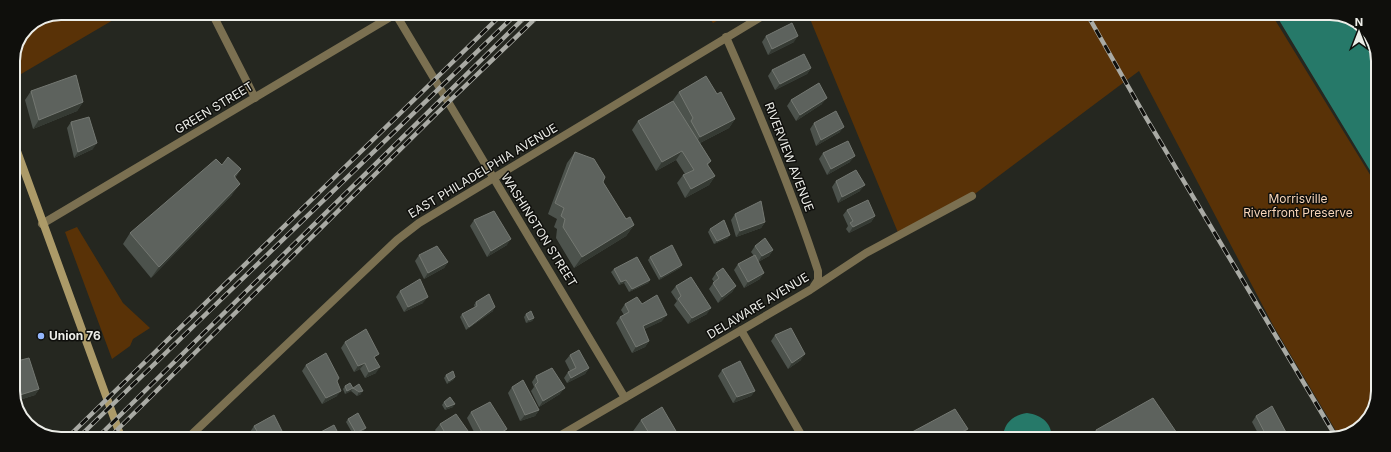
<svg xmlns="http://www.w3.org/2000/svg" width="1391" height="452" font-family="Inter,sans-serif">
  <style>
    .green { fill: #593207 }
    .water { fill: #267969 }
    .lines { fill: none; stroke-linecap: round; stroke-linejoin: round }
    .minor { stroke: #7b7051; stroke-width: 8 }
    .secondary { stroke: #ac9a68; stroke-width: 8 }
    .rail-casing { stroke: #a9aaa4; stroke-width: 4.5 }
    .rail { stroke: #0f0f0c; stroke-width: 3; stroke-dasharray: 9; stroke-linecap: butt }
    .wall { fill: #4c524c }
    .shaded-wall { fill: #353a33 }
    .building { fill: #5d625d; stroke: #747872 }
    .poi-dot { fill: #94b7fd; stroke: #0f0f0c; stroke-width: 1.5 }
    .labels { text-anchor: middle; stroke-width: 3; stroke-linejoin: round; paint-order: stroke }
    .street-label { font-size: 12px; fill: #ecede8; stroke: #0f0f0c }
    .park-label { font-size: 12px; fill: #f8d6ba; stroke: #0f0f0c }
    .poi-label { font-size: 12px; font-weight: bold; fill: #ecede8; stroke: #0f0f0c; text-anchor: start }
    .rim { fill: none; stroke: #ecede8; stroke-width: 2 }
  </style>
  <rect width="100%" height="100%" fill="#252720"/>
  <path class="green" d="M61 13H125L16 77 15 55 27 27Z
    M706 14H730L713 23Z
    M808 14 1272 15 1377 186 1376 403 1359 429 1339 436 1274 327 1139 71 972 196 899 235Z
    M77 227 123 303 150 328 133 339 130 346 112 359 65 232Z"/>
  <path class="water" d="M1276 15H1342L1368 32 1378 58 1377 182Z
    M1027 413C1042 415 1052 423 1052 439H1003C1003 423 1013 415 1027 413Z"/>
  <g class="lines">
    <path class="minor" d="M212 13 255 98
      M395 13 625 398
      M726 37C760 114 792 191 818 271V280L814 286
      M42 224 397 13
      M741 330 803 438
      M189 437 397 240 419 223 766 14
      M556 438 810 290 866 253 972 196"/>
    <path class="secondary" d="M13 140 121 437"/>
    <g class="rail-casing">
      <path id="rail" d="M1087 14 1145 116 1336 437
        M68 437 502 14
        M79 437 516 14
        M98 437 528 14
        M110 437 434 116 540 14"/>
    </g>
    <use href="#rail" class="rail"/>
  </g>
  <path class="wall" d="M766 36 794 42 768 55 762 42Z
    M811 68 807 74 775 90 768 76 772 70Z
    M31 91 83 102 77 111 33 129 25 100Z
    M679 92 717 94 735 119 729 128 700 143 711 161 708 165 715 176 709 185 685 198 677 183 683 175 685 174 676 160 656 171 632 130 638 121 673 101V100Z
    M791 100 822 104 796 121 787 106Z
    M71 122 93 149 74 158 67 128Z
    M814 123 840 132 816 146 810 129Z
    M575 152 603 182 626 219 634 225 626 236 574 268 556 238 557 229 554 227 557 219 548 214 567 163Z
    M823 153 850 162 827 175 819 159Z
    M222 165 241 169 235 178 232 195 151 278 123 244 130 233Z
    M836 181 860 191 838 203 832 187Z
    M847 210 875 216 871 222 849 233 846 229 848 226 843 215Z
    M735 214 765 222 761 228 736 237 731 220Z
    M474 220 507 245 487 257 470 226Z
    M710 229 728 238 714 244 708 232Z
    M755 246 773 250 769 256 758 262 760 279 744 288 734 270 738 264 754 256 751 252Z
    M419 255 448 262 444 268 424 279 415 261Z
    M650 257 682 265 680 268 659 280 648 260Z
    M614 269 650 280 648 283 629 292 624 283 619 285 611 272Z
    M716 273 736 286 732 292 718 303 709 289 714 282 712 279Z
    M676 286 707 314 688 324 674 305 677 301 671 292Z
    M400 291 423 303 404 312 396 297Z
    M476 302 493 311 466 330 460 317 462 314 475 308 474 305Z
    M625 304H642L662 321 644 329 649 341 645 347 632 353 616 323 620 317 624 315 621 310Z
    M526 314 534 318 532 321 526 323 524 317Z
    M775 335 801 360 788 369 771 341Z
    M345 342 375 359 376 373 365 378 360 369 354 372 341 348Z
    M570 355 589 368 585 374 567 383 564 378 568 372 570 371 565 361Z
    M13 362 39 389 35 395 16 401 13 393Z
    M306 365 337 381V396L322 404 302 371Z
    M722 370 755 391 751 396 733 403 718 376Z
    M446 375 455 377 453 380 447 384 444 378Z
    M536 376 560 394 539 407 531 391 534 387 532 382Z
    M345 386 353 388 361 394 357 396 351 391 345 394 343 389Z
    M512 387 539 410 535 416 520 421 508 393Z
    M444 402 453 407 445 410 442 405Z
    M471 412 507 429 503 435 498 438H477L467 418Z
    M1256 416 1288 436 1285 439H1261L1252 422Z
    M348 419 364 431 354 436 346 422Z
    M641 420 680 438H633L631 434Z
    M440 424 473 438H440L435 430Z
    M254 426 278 437 276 438H253L250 432Z
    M1096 430 1181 439H1090Z
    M317 434 340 437 339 438H316Z"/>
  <path class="shaded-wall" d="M798 36 794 42 768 55 772 49Z
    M811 68 807 74 775 90 780 84Z
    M827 98 822 104 796 121 800 115Z
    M83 102 77 111 33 129 39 120Z
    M735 119 729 128 694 146 700 137Z
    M844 127 840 132 816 146 821 140Z
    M97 143 93 149 74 158 78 152Z
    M682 151 676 160 656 171 662 162Z
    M855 156 850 162 827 175 831 169Z
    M715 176 709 185 685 198 691 189Z
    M240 184 232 195 151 278 159 267Z
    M865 185 860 191 838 203 842 197Z
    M875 216 871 222 849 233 853 227Z
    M765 222 761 228 736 237 740 231Z
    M634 225 626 236 574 268 582 257Z
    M730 235 728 238 714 244 717 241Z
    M511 239 507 245 487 257 491 251Z
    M773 250 769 256 758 262 762 256Z
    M448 262 444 268 424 279 428 273Z
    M682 265 680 268 659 280 661 277Z
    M764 273 760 279 744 288 748 282Z
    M626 280 624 283 619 285 621 282Z
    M650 280 648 283 629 292 632 289Z
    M736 286 732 292 718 303 722 297Z
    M428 297 423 303 404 312 408 307Z
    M495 307 493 311 466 330 469 327Z
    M711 308 707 314 688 324 692 318Z
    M667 315 662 321 639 332 643 326Z
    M534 318 532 321 526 323 529 320Z
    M649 341 645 347 632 353 636 347Z
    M805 354 801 360 788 369 792 363Z
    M365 363 360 369 354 372 358 366Z
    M380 367 376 373 365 378 369 372Z
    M589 368 585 374 567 383 571 378Z
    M455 377 453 380 447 384 449 381Z
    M353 388 351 391 345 394 347 391Z
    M565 388 560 394 539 407 543 401Z
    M39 389 35 395 16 401 20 395Z
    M341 391 337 396 322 404 326 398Z
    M363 391 361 394 357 396 359 392Z
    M755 391 751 396 733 403 737 397Z
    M455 404 453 407 445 410 447 407Z
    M539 410 535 416 520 421 525 415Z
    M366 428 364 431 354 436 356 433Z
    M507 429 503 435 498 438H492Z
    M968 429 962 438 960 439 950 438Z
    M282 431 278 437 276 438H270Z"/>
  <path class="building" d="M792 23 798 36 772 49 766 36Z
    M804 54 811 68 780 84 772 70Z
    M76 75 83 102 39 120 31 91Z
    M706 76 717 94 721 92 735 119 700 137 691 121 693 118 679 92Z
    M819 83 827 98 800 115 791 100Z
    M673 101 711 161 707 164 715 176 691 189 683 175 694 170 682 151 662 162 638 121Z
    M836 111 844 127 821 140 814 123Z
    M89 117 97 143 78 152 71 122Z
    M848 141 855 156 831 169 823 153Z
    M575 152 594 159 605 177 603 182 626 219 630 217 634 225 582 257 563 227 565 219 561 216 564 208 555 203Z
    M228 157 241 169 234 176 240 184 159 267 130 233 216 159 222 165Z
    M856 170 865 185 842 197 836 181Z
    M868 200 875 216 853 227 850 223 853 221 847 210Z
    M761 201 765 222 740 231 735 214Z
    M494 211 511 239 491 251 474 220Z
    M724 220 730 235 717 241 710 229Z
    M765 238 773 250 762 256 755 246Z
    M672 245 682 265 661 277 650 257Z
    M437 246 448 262 428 273 419 255Z
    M755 255 764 273 748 282 738 264Z
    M637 257 650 280 632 289 626 280 621 282 614 269Z
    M723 268 736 286 722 297 713 283 719 278 716 273Z
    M691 277 711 308 692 318 678 299 681 296 676 286Z
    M420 279 428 297 408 307 400 291Z
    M489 294 495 307 469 327 462 314 477 306 476 302Z
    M657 295 667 315 643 326 649 341 636 347 620 317 629 312 625 304 637 297 642 304Z
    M531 311 534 318 529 320 526 314Z
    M791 328 805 354 792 363 775 335Z
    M366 329 379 354 374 357 380 367 369 372 365 363 358 366 345 342Z
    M579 350 589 368 571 378 568 372 576 368 570 355Z
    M326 353 339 378 337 381 341 391 326 398 306 365Z
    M29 358 39 389 20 395 13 375V362Z
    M740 361 755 391 737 397 722 370Z
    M552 368 565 388 543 401 535 385 538 382 536 376Z
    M453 371 455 377 449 381 446 375Z
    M523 380 539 410 525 415 512 387Z
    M350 383 353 388 347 391 345 386Z
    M359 384 363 391 359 392 353 388Z
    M450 397 455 404 447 407 444 402Z
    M1153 398 1181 439H1100L1096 430Z
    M490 402 507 429 492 438H485L471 412Z
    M1272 406 1288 436 1282 439H1268L1256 416Z
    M662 407 680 438H652L641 420Z
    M955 409 968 429 950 438H901Z
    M358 413 366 428 356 433 348 419Z
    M456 414 473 438H448L440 424Z
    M274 415 282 431 270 438H261L254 426Z
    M334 425 340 437 338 438H320L317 434Z
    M703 433 706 438H692Z
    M426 434 429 438H420Z"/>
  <circle class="poi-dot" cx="41" cy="336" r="4"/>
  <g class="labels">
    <g class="street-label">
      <text transform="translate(214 108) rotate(-31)" y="4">GREEN STREET</text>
      <text transform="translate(789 157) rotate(69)" y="4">RIVERVIEW AVENUE</text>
      <text transform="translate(483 171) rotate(-31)" y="4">EAST PHILADELPHIA AVENUE</text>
      <text transform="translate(539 230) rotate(58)" y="4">WASHINGTON STREET</text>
      <text transform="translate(758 306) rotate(-31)" y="4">DELAWARE AVENUE</text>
    </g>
    <g class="park-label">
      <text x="1298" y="203">Morrisville<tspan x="1298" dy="14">Riverfront Preserve</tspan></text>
    </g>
    <g class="poi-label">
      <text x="49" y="340">Union 76</text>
    </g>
  </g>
  <path d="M0 0H1391V452H0ZM61 20H1330A41 41 0 0 1 1371 61V391A41 41 0 0 1 1330 432H61A41 41 0 0 1 20 391V61A41 41 0 0 1 61 20Z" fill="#0f0f0c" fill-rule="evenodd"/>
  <path class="rim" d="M61 20H1330A41 41 0 0 1 1371 61V391A41 41 0 0 1 1330 432H61A41 41 0 0 1 20 391V61A41 41 0 0 1 61 20Z"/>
  <g transform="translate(1359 32)" stroke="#0f0f0c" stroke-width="3" paint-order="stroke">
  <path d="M0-3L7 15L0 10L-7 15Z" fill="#ecede8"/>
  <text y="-6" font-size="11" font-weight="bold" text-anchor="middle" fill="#ecede8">N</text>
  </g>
</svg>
